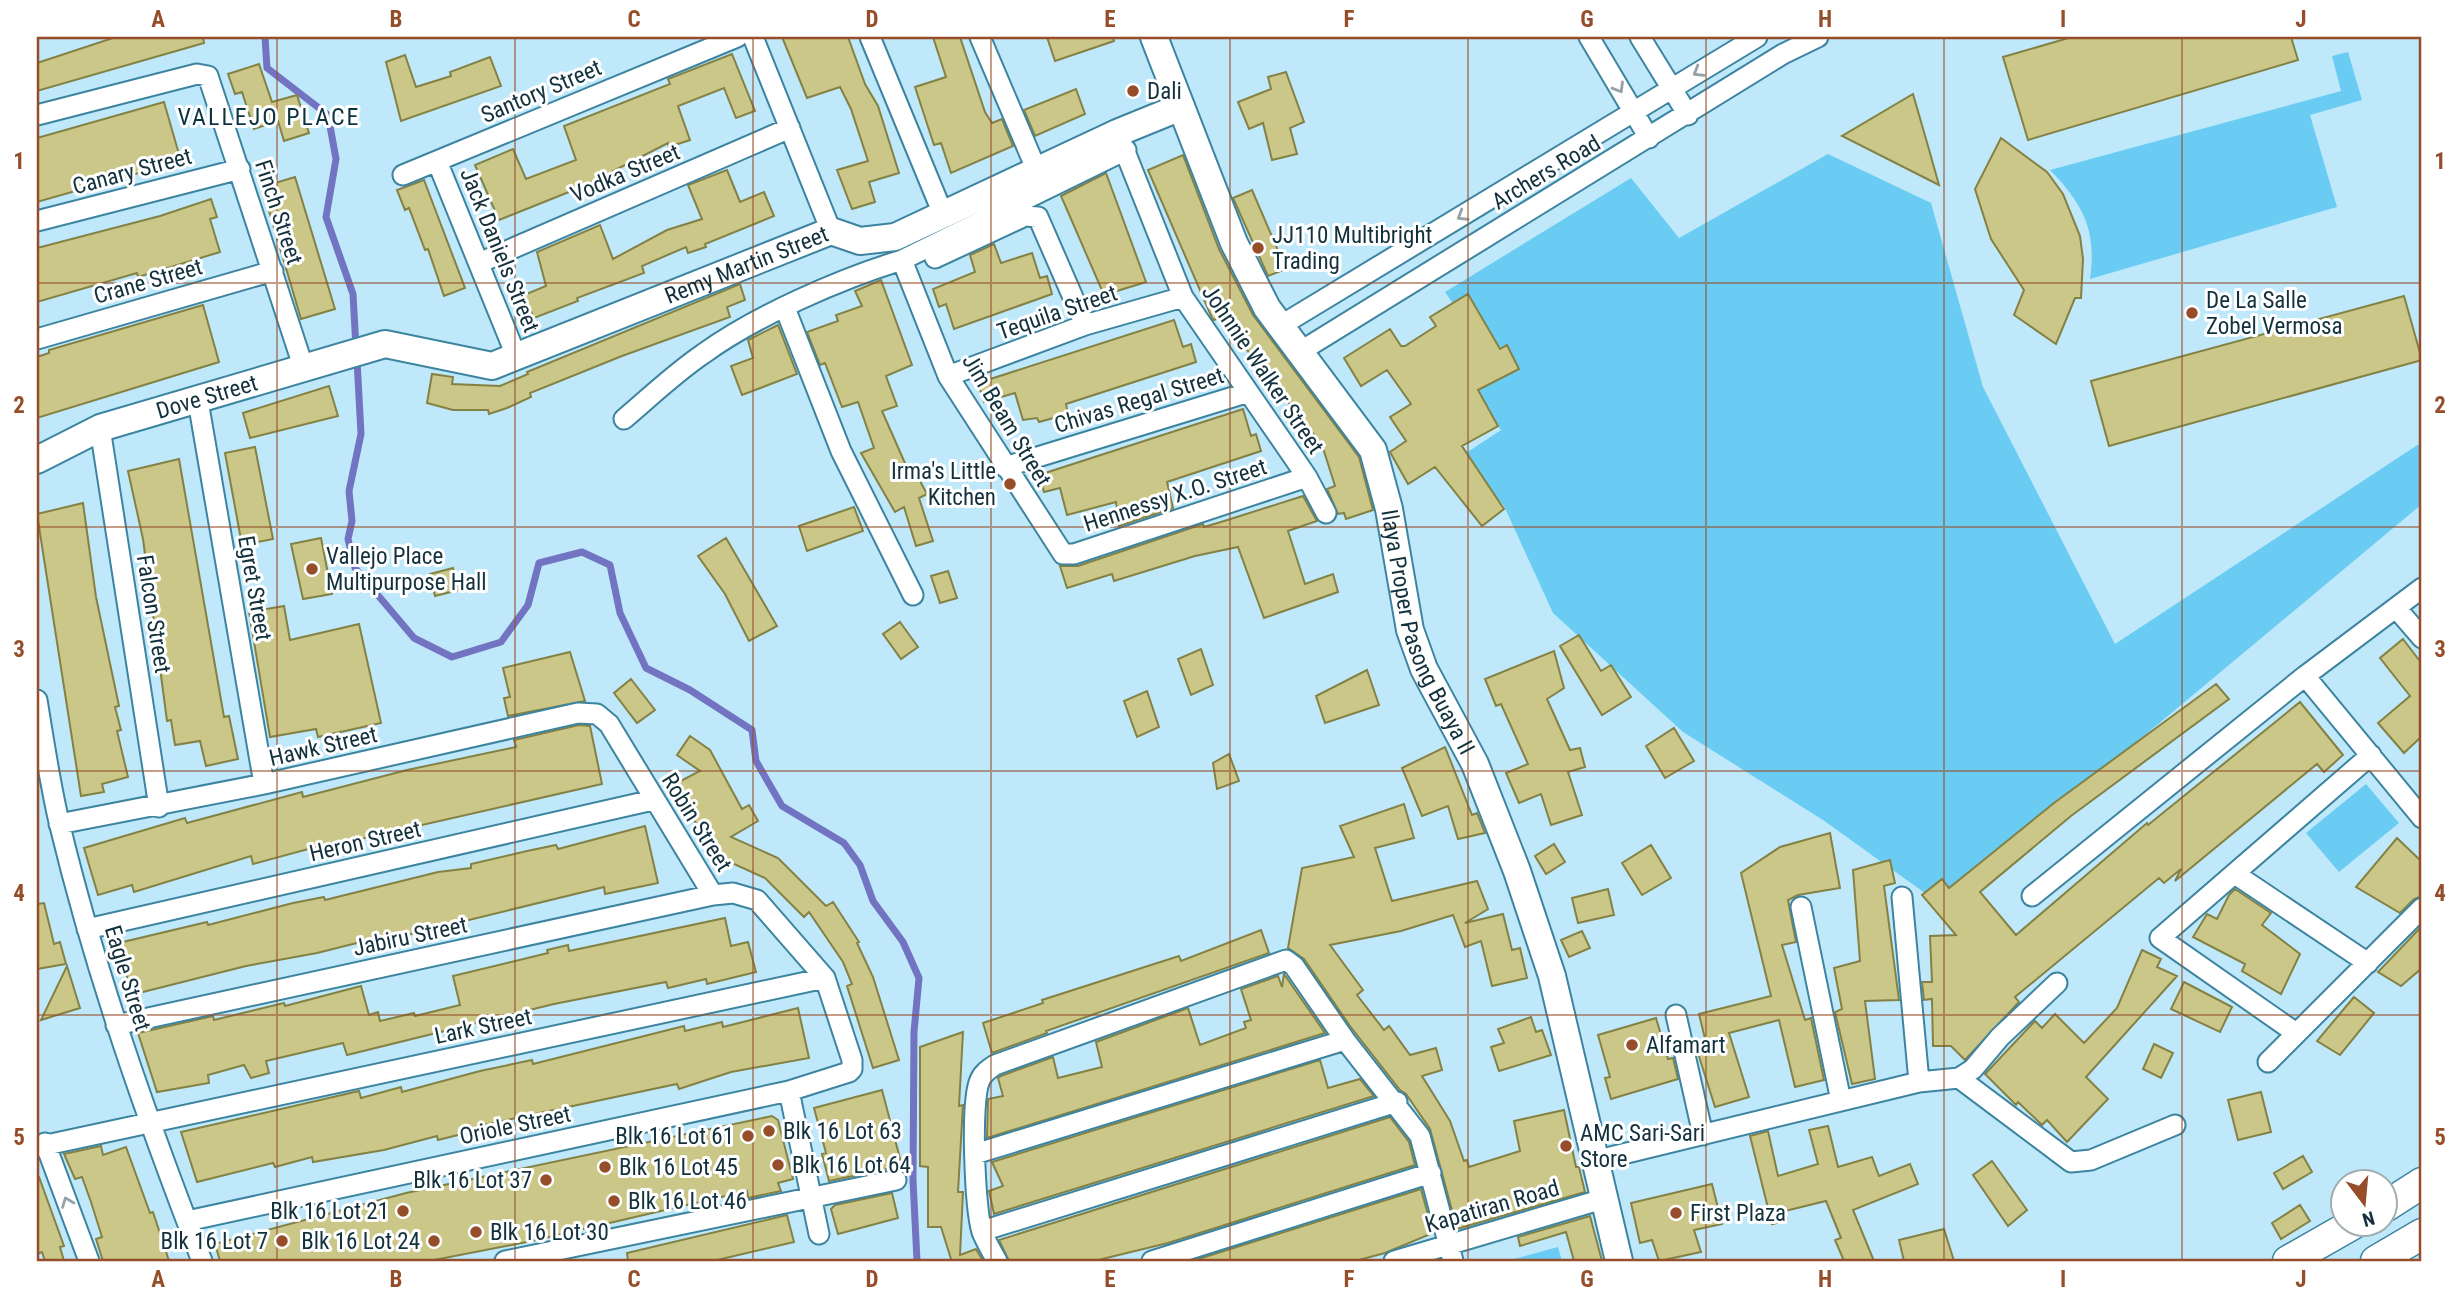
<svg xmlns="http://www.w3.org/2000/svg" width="2459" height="1298" font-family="'Roboto Condensed',sans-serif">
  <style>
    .green { fill: #6accf2 }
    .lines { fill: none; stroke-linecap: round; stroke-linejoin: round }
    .stream { stroke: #7274c2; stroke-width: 7 }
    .building { fill: #cac788; stroke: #848144; stroke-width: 2 }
    .street-casing { stroke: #3d84a0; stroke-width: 23 }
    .secondary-casing { stroke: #3d84a0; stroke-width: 30 }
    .primary-casing { stroke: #3d84a0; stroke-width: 33 }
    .street { stroke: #fff; stroke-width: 19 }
    .secondary { stroke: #fff; stroke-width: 26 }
    .primary { stroke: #fff; stroke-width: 30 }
    .oneway { stroke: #95a2a8 }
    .grid { fill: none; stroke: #964e2a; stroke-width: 2; stroke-opacity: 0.55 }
    .poi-dot { fill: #964e2a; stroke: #fff; stroke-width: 2.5 }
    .labels { text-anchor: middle; stroke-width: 6; stroke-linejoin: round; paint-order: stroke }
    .street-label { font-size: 23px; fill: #13313d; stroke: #fff }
    .poi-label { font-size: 23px; fill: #13313d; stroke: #fff; text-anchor: start }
    .neighbourhood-label { font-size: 24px; letter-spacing: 2px; fill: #0c3341; stroke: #fff }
    .neatline { fill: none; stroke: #964e2a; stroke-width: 2.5 }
    .grid-label { font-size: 23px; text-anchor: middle; font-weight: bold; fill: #964e2a }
  </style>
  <rect width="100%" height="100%" fill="#bfe9fb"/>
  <path class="green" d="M2348 52 2362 100 2310 115 2337 207 2090 279C2097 230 2083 204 2050 170L2341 91 2332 56Z
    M1828 154 1931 203 1983 387 2115 644 2422 442V504L1970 881 1929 896 1823 820 1683 732 1553 613 1504 506 1463 455 1501 430 1464 379 1492 359 1445 292 1631 178 1679 238Z
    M2366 784 2399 823 2339 872 2306 833Z
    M1558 1247 1562 1261H1507Z"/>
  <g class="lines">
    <path class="stream" d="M265 37 267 68 328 115 336 159 326 217 353 294 356 348
      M357 360 361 434 349 491 352 521 348 539 355 568 414 638 452 657 501 642 528 605 539 563 582 552 610 565 620 613 646 668 690 690 752 730 756 761 782 806 844 843 860 865 873 901 903 942 919 978 914 1032 913 1180 917 1261"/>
  </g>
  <path class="building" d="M116 37H203L204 43 37 91V63Z
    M782 37H848L865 84 878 106 899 173 869 182 875 202 852 209 837 170 868 161 851 109 840 87 807 98Z
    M933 37H960L985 112 992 123 1002 119 1013 146 951 173 941 143 934 145 915 87 946 77Z
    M1047 37H1113L1114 41 1055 61Z
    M2072 37H2291L2298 60 2028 140 2003 57Z
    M732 54 755 111 736 118 724 88 678 106 690 140 669 147 668 143 584 186 499 220 475 165 513 149 526 179 576 160 564 126 670 84 668 79Z
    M405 55 416 87 451 76 450 72 490 57 501 86 401 121 386 62Z
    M259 64 272 102 297 95 309 133 284 141 278 121 254 129 242 92 235 94 228 74Z
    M1286 72 1304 122 1290 128 1297 154 1272 160 1263 123 1249 129 1238 102 1271 89 1268 77Z
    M1076 89 1085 114 1035 136 1024 110Z
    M1913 94 1928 146 1939 185 1842 136Z
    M164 102 181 161 37 202V138Z
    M2001 138 2047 172 2063 194 2080 236 2083 259 2081 298H2075L2056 344 2014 315 2024 290 1991 239 1975 189Z
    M1183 155 1219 249 1253 315 1359 457 1373 510 1346 519 1344 513 1338 514 1327 489 1335 486 1322 445 1221 317 1214 320 1212 318 1148 170Z
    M727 170 740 202 764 192 774 216 705 244 706 247 688 253 686 247 642 266 644 273 577 298 578 301 534 318 524 295 546 286 537 252 600 225 613 259 667 230 702 219 688 185Z
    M1106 173 1146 282 1104 295 1061 196Z
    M295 177 335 309 301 319 262 187Z
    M424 180 465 288 444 296 428 249 425 250 409 208 405 210 397 190Z
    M1252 190 1286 269 1268 276 1233 198Z
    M211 199 217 217 210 219 220 252 138 277 137 273 37 302V248L160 216Z
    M994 244 1001 263 1032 253 1040 278 1047 276 1052 294 954 329 946 304 939 307 933 289 975 272 970 255Z
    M881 280 912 365 886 376 897 406 882 411 908 470 913 468 927 494 919 498 933 541 916 546 904 507 895 512 861 453 874 448 858 402 842 407 825 363 820 365 807 332 838 321 836 315 862 306 855 291Z
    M740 284 745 300 727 307 730 317 622 356 530 393 531 397 507 408 489 414 488 410H453L427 403 432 374 453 377 452 384 500 386 528 374 527 372Z
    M1468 294 1500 349 1507 345 1519 369 1478 390 1498 426 1462 446 1504 509 1482 526 1435 467 1408 484 1390 452 1406 441 1390 417 1411 404 1387 370 1361 386 1344 358 1390 329 1401 346H1405L1436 326 1430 317Z
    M2404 296 2422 360 2109 446 2091 381Z
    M203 305 219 362 37 418V357L49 353V350Z
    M1174 320 1183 347 1191 344 1196 362 1066 404 1068 414 1039 422 1037 418 1023 420 1015 393 984 402 978 383Z
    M778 325 797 374 742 395 731 366 753 358 748 340Z
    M329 386 338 416 250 438 243 413Z
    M1243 409 1251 436 1256 434 1261 451 1167 482 1173 508 1119 526 1116 502 1067 515 1060 488 1044 492 1039 475Z
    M255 447 273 539 242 545 225 453Z
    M179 459 224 717 229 716 238 759 206 766 200 741 175 745 171 720 167 721 143 539 128 471Z
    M1303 496 1317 521 1288 531 1305 584 1333 574 1338 592 1264 618 1238 547 1195 556 1114 581 1112 574 1067 588 1060 566H1078L1203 524 1204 527 1221 522Z
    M83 503 96 597 119 706 115 707 121 730 117 731 128 777 102 784 104 792 81 796 37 514Z
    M854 507 863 531 807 551 799 526Z
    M321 538 332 594 303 599 291 544Z
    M726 538 777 626 749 641 725 594 698 556Z
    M453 568 459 590 435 596 430 574Z
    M948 571 957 598 940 603 931 576Z
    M284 606 290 640 359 624 381 723 318 737 316 729 270 737 249 612Z
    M900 622 918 647 901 659 883 634Z
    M1579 635 1601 671 1611 665 1631 697 1602 715 1560 646Z
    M2403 639 2422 664V736L2404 753 2378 723 2410 696 2380 658Z
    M1201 649 1213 685 1191 695 1178 659Z
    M1554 651 1564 688 1547 699 1570 750 1580 748 1585 767 1568 772 1582 815 1551 825 1541 794 1519 803 1506 773 1528 764 1501 704 1496 706 1485 679Z
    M570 652 585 701 508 716 504 698 510 697 503 668Z
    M1367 670 1379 705 1325 723 1316 696Z
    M631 679 655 710 637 723 614 693Z
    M2216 684 2229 699 2071 816 1980 892 2016 935 2147 823 2148 825 2300 702 2343 755 2324 772 2317 764 2175 881 2181 869 2164 883 2159 878 2015 997 2019 1002 1965 1060 1951 1046H1933L1932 999 1924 1000 1922 982H1932L1930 936 1956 935 1922 895 1942 879 1949 888 2054 803Z
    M1147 691 1159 727 1137 737 1124 701Z
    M579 725 590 726 602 784 334 845V842L253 864 251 856 134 892 132 885 98 895 84 848 185 818 187 823 302 792 303 797 407 770 516 747 514 740Z
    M1674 728 1694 761 1665 778 1646 746Z
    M690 736 710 750 742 809 749 805 758 821 731 837 778 858 826 906 833 902 859 942 857 943 873 977 899 1060 873 1068 847 986 852 984 843 962 809 912 804 917 765 878 712 854 675 784 700 771 677 755Z
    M1445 747 1472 815 1477 813 1485 833 1458 839 1448 806 1422 816 1402 768Z
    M1229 754 1239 781 1217 789 1213 763Z
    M1404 804 1414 838 1375 848 1392 901 1477 881 1488 909 1465 923 1503 914 1512 950 1520 948 1527 978 1492 986 1481 941 1465 947 1453 915 1401 931 1330 945 1363 990 1357 995 1384 1030 1389 1026 1410 1055 1436 1048 1442 1070 1422 1076 1450 1121 1464 1161 1467 1160 1469 1167 1520 1151 1514 1121 1564 1110 1576 1167H1579L1585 1192 1457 1229 1430 1129 1406 1094 1400 1090 1350 1026 1304 959 1288 948 1302 868 1354 857 1340 826Z
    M645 826 658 883 605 894 604 887 366 945 365 941 317 953 246 966 131 995 120 945 123 942 207 922 208 925 293 903 324 897 325 900 438 872 471 868V864L527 851 556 845 558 849Z
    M1830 833 1840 888 1798 895 1788 900 1796 942 1782 945 1805 1020 1811 1018 1824 1080 1795 1087 1779 1020 1729 1033 1749 1097 1715 1107 1697 1050 1707 1047 1699 1014 1771 996 1741 873 1780 847Z
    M2397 838 2422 862V896L2414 899 2400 913 2356 887Z
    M1554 844 1565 862 1546 874 1535 856Z
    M1651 845 1671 878 1642 895 1622 863Z
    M1890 860 1895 883 1884 886 1899 1000 1865 1001 1875 1079 1852 1084 1835 1012 1842 1009 1834 968 1860 961 1853 870Z
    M1608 889 1614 915 1578 923 1572 898Z
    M2235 889 2271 913 2262 925 2300 954 2281 994 2242 971 2245 964 2193 937 2207 914 2217 919 2229 895Z
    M44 903 54 944 60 942 66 964 37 969V904Z
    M725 918 731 946 748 942 756 972 707 984 706 979 668 988 666 982 554 1004 347 1055 343 1043 266 1061 269 1073 251 1078 244 1065 208 1075 209 1083 157 1092 138 1033 213 1016 214 1020 284 1003 285 1006 361 986 369 1015 378 1012 380 1021 414 1013 415 1016 460 1005 453 976 548 953 547 950 568 945 569 951Z
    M2422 926V968L2401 986 2378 972Z
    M1261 930 1269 953 1046 1031 1047 1033 992 1053 983 1023 1043 1003 1042 1000 1179 956 1181 961Z
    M1582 931 1590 948 1569 957 1561 940Z
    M2142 950 2161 959 2157 967 2177 976 2086 1077 2108 1099 2067 1142 2047 1120 2042 1125 2018 1102 2016 1105 1985 1074 2035 1021 2042 1028 2055 1014 2084 1043 2117 1008Z
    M67 966 80 1008 41 1020Z
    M1284 974 1325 1033 987 1138 988 1099 1003 1096 998 1078 1001 1076 1053 1057 1058 1078 1102 1067 1096 1042 1188 1008 1200 1045 1246 1028 1244 1022 1251 1020 1241 989 1278 976 1282 987Z
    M2184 982 2232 1007 2220 1032 2171 1009Z
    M2354 997 2374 1013 2340 1055 2317 1041Z
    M798 1008 809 1058 731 1072 679 1089 677 1084 516 1118 461 1130 462 1134 438 1140 437 1136 384 1150 313 1162 312 1157 275 1167 273 1163 197 1182 181 1132 359 1091 361 1098 401 1087 402 1092 480 1071 532 1060 533 1064 684 1026 685 1031 722 1022 723 1027Z
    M1531 1017 1536 1032 1542 1030 1551 1055 1499 1071 1491 1047 1504 1043 1498 1029Z
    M1656 1018 1668 1059 1673 1058 1678 1079 1611 1099 1605 1078 1610 1077 1598 1035Z
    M963 1032 959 1106 963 1105 958 1192H963L960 1255 976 1249 983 1261H948L951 1259 941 1227H928V1167L920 1166V1047Z
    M2154 1044 2173 1053 2161 1078 2143 1069Z
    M1320 1060 1328 1088 1360 1079 1374 1096 994 1214 989 1191 1003 1186 992 1162Z
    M882 1090 902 1166 829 1181 822 1154 826 1153 814 1108Z
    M2261 1092 2271 1132 2238 1140 2228 1100Z
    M772 1116 778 1120 793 1179 778 1183 781 1191 748 1198 747 1191 532 1241 429 1261H220L215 1244 406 1193Z
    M1390 1117 1409 1142 1415 1165 1168 1243 1094 1261H1009L999 1240Z
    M1828 1126 1838 1167 1872 1157 1879 1176 1910 1164 1918 1184 1853 1210 1874 1261H1844L1835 1240 1841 1238 1826 1201 1785 1211 1787 1221 1772 1224 1750 1136 1768 1131 1778 1176 1818 1164 1809 1130Z
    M101 1146 103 1155 126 1147 150 1213 153 1212 169 1261H103L96 1239 102 1237 91 1202 82 1177 75 1179 64 1154Z
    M2303 1156 2312 1172 2283 1189 2274 1173Z
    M1992 1161 2027 1210 2008 1226 1973 1175Z
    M39 1177 64 1246 60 1247 64 1261H45L42 1252 37 1254V1178Z
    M1712 1184 1722 1224 1694 1230 1701 1252 1659 1261 1652 1240 1640 1243 1631 1203Z
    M1421 1189 1433 1233 1385 1253 1355 1261H1192Z
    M892 1193 898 1218 838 1234 831 1209 835 1205Z
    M2300 1205 2310 1221 2281 1239 2272 1223Z
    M787 1215 794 1242 713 1261H628L627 1253Z
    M1590 1216 1602 1261H1574L1566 1232 1520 1246 1518 1237Z
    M1944 1229 1954 1261H1904L1899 1240Z"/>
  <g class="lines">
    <g class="street-casing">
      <path id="street" d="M753 37 831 231
        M870 37 943 214
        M980 37 1037 171
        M1589 37 1649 138
        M1640 37 1688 115
        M37 115 197 74 208 76 304 369
        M1120 139 1183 297 1307 477 1326 513
        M437 161 517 358
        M403 175 737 37
        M37 221 240 169
        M935 258 1025 216 1038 217 1085 325
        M902 260 948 376 1063 554H1074L1307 477
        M479 263 790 128
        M785 308 841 451 913 595
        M1280 326 1757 37
        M37 339 273 271
        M1301 351 1783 54 1818 37
        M948 376 1085 325 1183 297
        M198 401 264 784
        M624 419C650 397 675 373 703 354 755 316 840 279 902 260L1126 150
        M100 428 159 807
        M1005 467 1246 393
        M2397 609 2422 638
        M2305 676 2422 818
        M37 700C44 742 50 785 60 826 96 975 147 1119 202 1261
        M59 824 264 784 578 713 597 714 609 724 713 895 733 893 757 900 825 978 852 1060V1069L849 1072 789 1091 187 1221
        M2235 874 2368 963
        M2032 896 2305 676 2422 588
        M1902 897 1919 1082
        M1801 907 1841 1101
        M87 929 653 800
        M1676 1015 1703 1135
        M116 1025 713 895
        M2296 1033 2160 938 2371 755
        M2268 1062 2422 908
        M1959 1078 1973 1069 2000 1037 2057 983
        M789 1091 819 1234
        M45 1143 89 1261
        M37 1147 825 978
        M975 1154 1345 1040
        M1594 1161 1919 1082 1959 1078 2071 1162 2091 1160 2175 1125
        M982 1231 1397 1102
        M505 1261 896 1180
        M997 1261C992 1252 986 1242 982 1232 975 1209 970 1101 980 1080 983 1073 989 1069 995 1065L1286 960 1294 966 1345 1040 1420 1136 1453 1261
        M1152 1261 1431 1173
        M1394 1261 1603 1199"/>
    </g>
    <g class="secondary-casing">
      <g id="secondary">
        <path id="s1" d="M1154 37 1234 243 1267 308 1373 450 1389 509 1410 630 1424 669 1475 764 1517 871 1552 976 1619 1261"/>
        <path id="s2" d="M37 460 100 428 385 344 492 366 831 231 860 241 895 237 1117 133 1181 107"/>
      </g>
    </g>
    <g class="primary-casing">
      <path id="primary" d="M2386 1206 2422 1183
        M2288 1261 2353 1224
        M2376 1261 2422 1234"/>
    </g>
    <use href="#street" class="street"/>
    <use href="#secondary" class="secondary"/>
    <use href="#primary" class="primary"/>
  </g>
  <defs><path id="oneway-chevron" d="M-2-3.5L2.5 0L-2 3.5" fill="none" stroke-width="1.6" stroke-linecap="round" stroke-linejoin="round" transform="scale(1.75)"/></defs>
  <g class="oneway">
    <use href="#oneway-chevron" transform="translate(1698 72) rotate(149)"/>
    <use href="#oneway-chevron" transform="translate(1619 88) rotate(59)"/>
    <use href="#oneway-chevron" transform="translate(1462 216) rotate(149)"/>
    <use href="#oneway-chevron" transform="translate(67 1202) rotate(-111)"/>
  </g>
  <path class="grid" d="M277 37V1261M515 37V1261M753 37V1261M991 37V1261M1230 37V1261M1468 37V1261M1706 37V1261M1944 37V1261M2182 37V1261M37 283H2422M37 527H2422M37 771H2422M37 1015H2422"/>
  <g class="poi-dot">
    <circle cx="1133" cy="91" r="7"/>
    <circle cx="1258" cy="248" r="7"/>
    <circle cx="2192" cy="313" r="7"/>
    <circle cx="1010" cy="484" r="7"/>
    <circle cx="312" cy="569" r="7"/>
    <circle cx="1632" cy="1045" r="7"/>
    <circle cx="769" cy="1131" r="7"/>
    <circle cx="748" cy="1136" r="7"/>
    <circle cx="1566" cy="1146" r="7"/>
    <circle cx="778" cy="1165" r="7"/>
    <circle cx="605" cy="1167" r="7"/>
    <circle cx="546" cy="1180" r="7"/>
    <circle cx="614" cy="1201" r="7"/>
    <circle cx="403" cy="1211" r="7"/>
    <circle cx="1676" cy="1213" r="7"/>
    <circle cx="476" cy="1232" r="7"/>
    <circle cx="282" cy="1241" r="7"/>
    <circle cx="434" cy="1241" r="7"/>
  </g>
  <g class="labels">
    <g class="street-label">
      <text transform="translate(541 91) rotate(-23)" y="8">Santory Street</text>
      <text transform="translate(132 171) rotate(-15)" y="8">Canary Street</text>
      <text transform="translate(1546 172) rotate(-31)" y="8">Archers Road</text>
      <text transform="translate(625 173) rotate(-23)" y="8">Vodka Street</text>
      <text transform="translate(279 212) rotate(72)" y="8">Finch Street</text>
      <text transform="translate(500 250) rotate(68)" y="8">Jack Daniels Street</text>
      <text dy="8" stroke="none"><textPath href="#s2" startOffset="751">Remy Martin Street</textPath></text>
      <text transform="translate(148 281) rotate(-16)" y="8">Crane Street</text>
      <text transform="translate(1057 312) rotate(-19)" y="8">Tequila Street</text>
      <text transform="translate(1263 369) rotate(56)" y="8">Johnnie Walker Street</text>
      <text dy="8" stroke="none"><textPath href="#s2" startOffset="182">Dove Street</textPath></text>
      <text transform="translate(1139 400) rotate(-17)" y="8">Chivas Regal Street</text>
      <text transform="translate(1007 420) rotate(59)" y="8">Jim Beam Street</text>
      <text transform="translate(1175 495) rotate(-18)" y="8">Hennessy X.O. Street</text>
      <text transform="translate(255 588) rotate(80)" y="8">Egret Street</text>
      <text transform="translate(154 614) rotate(81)" y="8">Falcon Street</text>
      <text dy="8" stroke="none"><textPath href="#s1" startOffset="662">Ilaya Proper Pasong Buaya II</textPath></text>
      <text transform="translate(323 746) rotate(-13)" y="8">Hawk Street</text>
      <text transform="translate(697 822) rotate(58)" y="8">Robin Street</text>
      <text transform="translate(365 841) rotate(-13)" y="8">Heron Street</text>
      <text transform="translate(410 936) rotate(-12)" y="8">Jabiru Street</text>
      <text transform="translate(128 978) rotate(73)" y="8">Eagle Street</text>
      <text transform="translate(483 1026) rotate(-12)" y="8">Lark Street</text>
      <text transform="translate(515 1125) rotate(-12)" y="8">Oriole Street</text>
      <text transform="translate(1492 1206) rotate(-16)" y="8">Kapatiran Road</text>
    </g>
    <g class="poi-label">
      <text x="1147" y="99">Dali</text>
      <text x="1272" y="243">JJ110 Multibright<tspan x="1272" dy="26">Trading</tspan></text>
      <text x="2206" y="308">De La Salle<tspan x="2206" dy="26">Zobel Vermosa</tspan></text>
      <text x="996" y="479" text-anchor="end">Irma's Little<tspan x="996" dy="26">Kitchen</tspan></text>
      <text x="326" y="564">Vallejo Place<tspan x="326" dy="26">Multipurpose Hall</tspan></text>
      <text x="1646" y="1053">Alfamart</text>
      <text x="783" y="1139">Blk 16 Lot 63</text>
      <text x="1580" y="1141">AMC Sari-Sari<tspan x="1580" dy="26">Store</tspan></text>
      <text x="734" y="1144" text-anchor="end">Blk 16 Lot 61</text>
      <text x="792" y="1173">Blk 16 Lot 64</text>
      <text x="619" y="1175">Blk 16 Lot 45</text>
      <text x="532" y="1188" text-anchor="end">Blk 16 Lot 37</text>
      <text x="628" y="1209">Blk 16 Lot 46</text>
      <text x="389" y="1219" text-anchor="end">Blk 16 Lot 21</text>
      <text x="1690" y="1221">First Plaza</text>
      <text x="490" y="1240">Blk 16 Lot 30</text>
      <text x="268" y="1249" text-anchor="end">Blk 16 Lot 7</text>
      <text x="420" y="1249" text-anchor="end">Blk 16 Lot 24</text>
    </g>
    <g class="neighbourhood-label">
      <text x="269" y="125">VALLEJO PLACE</text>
    </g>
  </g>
  <rect width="2459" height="1298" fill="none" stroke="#ffffff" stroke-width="77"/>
  <g transform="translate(2364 1203) rotate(164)"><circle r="33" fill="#ffffff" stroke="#a1adb1" stroke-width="2"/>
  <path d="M0-5L12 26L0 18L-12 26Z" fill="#964e2a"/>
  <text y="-10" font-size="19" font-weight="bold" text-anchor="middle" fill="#13313d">N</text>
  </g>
  <rect x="38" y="38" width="2382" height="1222" class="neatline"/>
  <g class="grid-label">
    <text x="158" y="27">A</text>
    <text x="396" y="27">B</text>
    <text x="634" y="27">C</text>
    <text x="872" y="27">D</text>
    <text x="1110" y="27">E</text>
    <text x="1349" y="27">F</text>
    <text x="1587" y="27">G</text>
    <text x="1825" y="27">H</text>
    <text x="2063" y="27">I</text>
    <text x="2301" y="27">J</text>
    <text x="19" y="169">1</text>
    <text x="2440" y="169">1</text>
    <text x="19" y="413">2</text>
    <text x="2440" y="413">2</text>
    <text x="19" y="657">3</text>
    <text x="2440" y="657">3</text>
    <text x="19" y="901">4</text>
    <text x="2440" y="901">4</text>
    <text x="19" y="1145">5</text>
    <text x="2440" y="1145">5</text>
    <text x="158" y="1287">A</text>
    <text x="396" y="1287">B</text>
    <text x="634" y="1287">C</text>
    <text x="872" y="1287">D</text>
    <text x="1110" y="1287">E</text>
    <text x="1349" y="1287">F</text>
    <text x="1587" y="1287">G</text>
    <text x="1825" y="1287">H</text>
    <text x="2063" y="1287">I</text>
    <text x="2301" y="1287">J</text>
  </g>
</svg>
